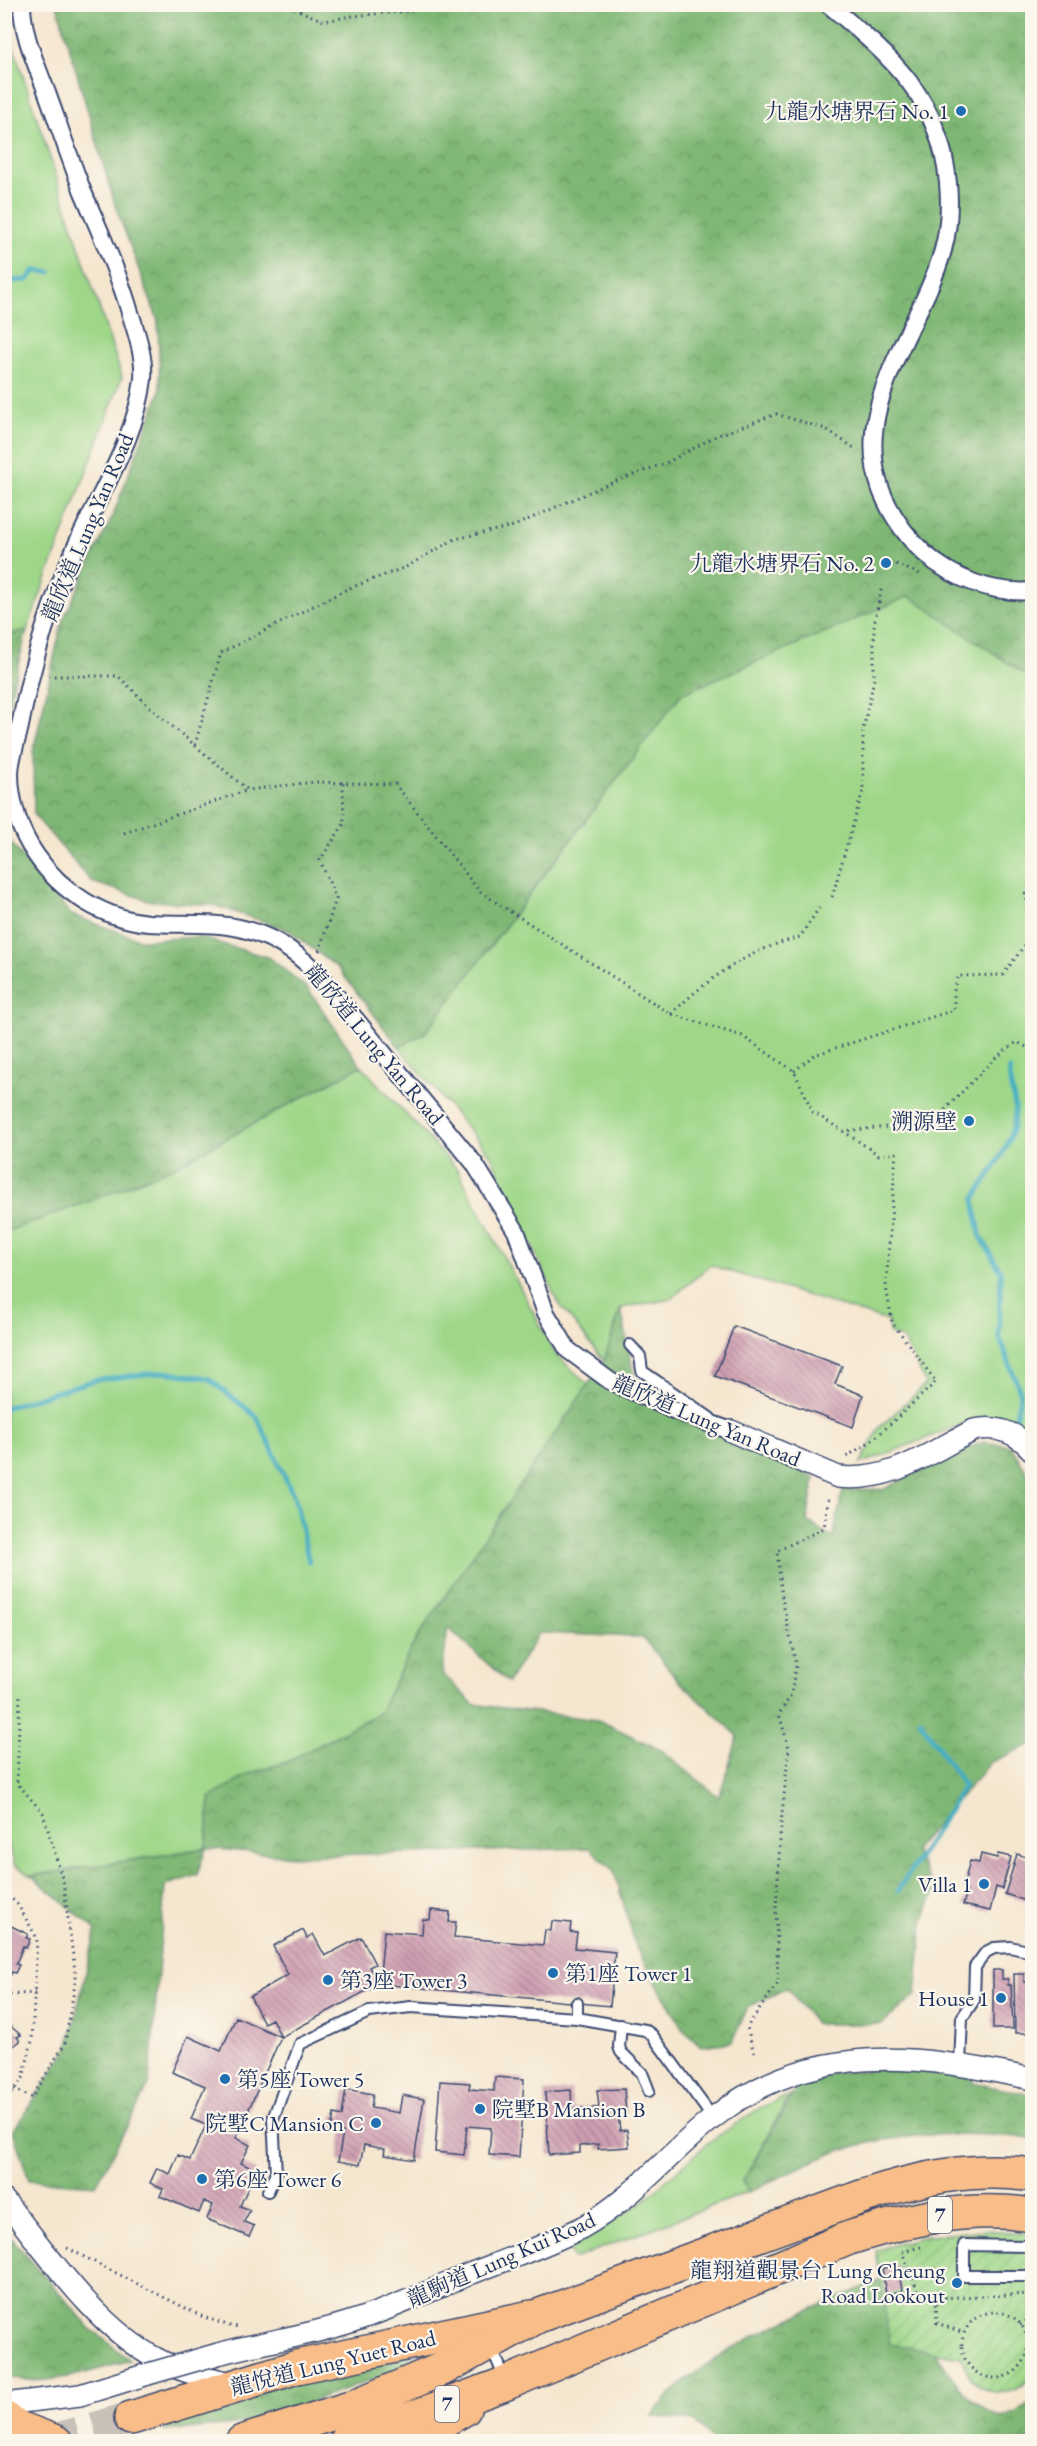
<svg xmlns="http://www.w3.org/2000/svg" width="1037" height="2446" font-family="'EB Garamond','Noto Serif TC',serif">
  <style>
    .grass { fill: #9fd789; stroke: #5d8374; stroke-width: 1.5 }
    .forest { fill: url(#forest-crowns); stroke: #4d746a; stroke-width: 1.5; fill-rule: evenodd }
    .garden { fill: url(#garden-furrows); stroke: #5d8374; stroke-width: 1.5 }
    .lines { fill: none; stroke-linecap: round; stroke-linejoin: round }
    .stream { stroke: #43adc2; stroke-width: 5 }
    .building { fill: url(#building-back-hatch) }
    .primary-tunnel { stroke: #c9c1b8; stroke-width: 33; stroke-dasharray: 33 16; stroke-linecap: butt }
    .service-casing { stroke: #3c4a6f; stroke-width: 14 }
    .pedestrian-casing { stroke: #3c4a6f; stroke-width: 20 }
    .minor-casing { stroke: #3c4a6f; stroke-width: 24 }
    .primary-casing { stroke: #3c4a6f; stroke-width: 36 }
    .trunk-casing { stroke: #3c4a6f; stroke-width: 36 }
    .path { stroke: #3c4a6f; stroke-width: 3; stroke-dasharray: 1.5 4.5; stroke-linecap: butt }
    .service { stroke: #fff; stroke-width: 10 }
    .pedestrian { stroke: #fff; stroke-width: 16 }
    .minor { stroke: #fff; stroke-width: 21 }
    .primary { stroke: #f8bd88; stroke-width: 33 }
    .trunk { stroke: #f8bd88; stroke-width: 33 }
    .minor-bridge-casing { stroke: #3c4a6f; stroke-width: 24; stroke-linecap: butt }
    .minor-bridge { stroke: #fff; stroke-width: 21 }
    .poi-dot { fill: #1f6fb2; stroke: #fbf7ec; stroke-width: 2 }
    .labels { text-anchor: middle; stroke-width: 4.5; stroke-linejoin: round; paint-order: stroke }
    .shield { fill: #fbf7ec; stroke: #5e6b89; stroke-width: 1.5 }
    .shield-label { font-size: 21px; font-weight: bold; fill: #1b2f5e }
    .poi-label { font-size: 22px; fill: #1b2f5e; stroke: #fbf7ec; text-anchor: end }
    .street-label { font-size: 22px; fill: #1b2f5e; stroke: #fbf7ec }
  </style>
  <defs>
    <pattern id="forest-crowns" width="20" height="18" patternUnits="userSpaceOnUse" patternTransform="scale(1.5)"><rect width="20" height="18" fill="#7fb875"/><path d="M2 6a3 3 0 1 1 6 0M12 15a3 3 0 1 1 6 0" fill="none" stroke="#679663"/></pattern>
    <pattern id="garden-furrows" width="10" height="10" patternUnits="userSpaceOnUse" patternTransform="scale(1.5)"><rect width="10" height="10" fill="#9fd789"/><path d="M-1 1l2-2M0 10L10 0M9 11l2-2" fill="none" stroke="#88b979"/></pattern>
    <pattern id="building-back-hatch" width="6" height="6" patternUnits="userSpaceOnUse" patternTransform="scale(1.5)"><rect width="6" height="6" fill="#cf9eb1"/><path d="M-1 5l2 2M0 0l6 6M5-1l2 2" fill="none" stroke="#a78193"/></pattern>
  </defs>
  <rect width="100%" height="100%" fill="#fbf7ec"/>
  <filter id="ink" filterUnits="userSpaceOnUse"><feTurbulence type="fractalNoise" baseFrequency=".0167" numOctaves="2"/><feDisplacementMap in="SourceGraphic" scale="12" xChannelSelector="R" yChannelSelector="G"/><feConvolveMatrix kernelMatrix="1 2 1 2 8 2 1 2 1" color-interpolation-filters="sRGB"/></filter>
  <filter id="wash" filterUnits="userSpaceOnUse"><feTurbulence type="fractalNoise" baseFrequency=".008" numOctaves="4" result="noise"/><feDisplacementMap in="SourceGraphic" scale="24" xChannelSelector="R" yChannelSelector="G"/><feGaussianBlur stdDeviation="1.35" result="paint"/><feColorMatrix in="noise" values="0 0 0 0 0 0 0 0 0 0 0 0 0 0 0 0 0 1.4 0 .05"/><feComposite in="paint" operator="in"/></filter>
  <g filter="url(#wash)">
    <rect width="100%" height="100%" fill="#f5e6cf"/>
    <path class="grass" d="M5 4V21L122 377 27 630 5 636 4 5Z
      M909 596 1032 679V1442L1013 1419 970 1421 860 1464 879 1428 926 1384 904 1340 889 1333 888 1321 710 1265 671 1299 621 1308 604 1361 557 1301 491 1156 399 1047 425 1033 681 694Z
      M361 1066 457 1169 556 1355 589 1385 415 1641 379 1713 287 1762 248 1774 206 1848 32 1876 15 1865 5 1836V1232L98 1198 175 1166Z
      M790 2095 743 2181 748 2192 573 2259 568 2247 603 2228 641 2203 709 2142 760 2108Z"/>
    <path class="forest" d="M57 5H1032V679L909 596 681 694 425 1033 399 1047 338 968 288 930 214 905 151 901 92 882 34 815 33 752 62 622 113 515 160 392 158 321 115 205Z
      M27 630 5 716V636Z
      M4 835 71 915 142 940 198 937 270 958 308 989 361 1066 175 1166 98 1198 5 1232Z
      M621 1308 636 1387 815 1478 807 1521 833 1538 843 1490 884 1489 959 1451 984 1442 1011 1446 1032 1481V1744L991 1762 914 1850 935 1890 923 1921 916 1995 882 2024H815L787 1988 748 2007 732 2042 701 2046 683 2029 637 1950 614 1871 590 1848 294 1856 206 1848 197 1875 165 1886 149 2085 96 2185 29 2180 13 2131 68 2048 96 1930 32 1876 206 1848 210 1798 248 1774 287 1762 379 1713 415 1641 604 1361ZM448 1628 508 1682 539 1633 642 1637 680 1682 738 1736 719 1797 661 1750 598 1720 473 1704 442 1673Z
      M899 2068 973 2077V2083L1032 2095V2138C972 2132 904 2131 845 2149 812 2159 780 2178 748 2192L743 2181 802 2078 812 2074Z
      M4 2230 92 2330 130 2360C97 2370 37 2390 5 2375Z
      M895 2274C921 2321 948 2397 1001 2418L1015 2413 1032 2401V2441H716L693 2421 652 2416C703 2346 818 2308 895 2274Z
      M427 2354 430 2359 286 2411 234 2425 164 2431V2418L322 2373Z"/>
    <path class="garden" d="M987 2230 1032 2234V2374C1019 2396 989 2399 972 2379 967 2373 964 2364 961 2357L890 2344 876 2250 921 2237Z"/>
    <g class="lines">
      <path class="stream" d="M4 281 28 280 34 271 50 272
        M1010 1070C1008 1089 1014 1092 1015 1107 1017 1141 991 1171 974 1199L980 1235 1001 1272 999 1336 1021 1394 1012 1430
        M4 1408 95 1380 164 1372 208 1378 257 1417 295 1499 309 1562
        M898 1891 964 1786 920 1720"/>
    </g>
    <g id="blocks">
      <path class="building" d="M734 1326 842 1366 835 1384 863 1395 853 1427 715 1376Z
        M981 1854 997 1858 998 1854 1011 1857 1002 1889 996 1887 990 1911 963 1905 967 1891 964 1890 965 1880 970 1861 979 1863Z
        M1017 1854 1032 1859V1892L1029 1902 1005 1894Z
        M431 1910 450 1912 449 1922H456L454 1937 543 1945 545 1930 551 1931 552 1921 571 1923 570 1932 577 1933 575 1948 615 1952 610 2006 379 1984 281 2037 272 2019 264 2023 250 1996 288 1975 273 1946 303 1930 307 1938 313 1934 325 1956 361 1937 375 1964 369 1967 379 1984 384 1931 422 1934 423 1919 430 1920Z
        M9 1925 28 1934 26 1938 30 1939 26 1948 23 1946 16 1964 19 1965 15 1973 12 1972 10 1976 4 1974V1935Z
        M993 1970H1002V1979H1008V1985H1011L1013 2029H993Z
        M1014 1974H1024V1982H1030V1989H1032V2033H1015Z
        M236 2017 281 2037 236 2138 250 2145 241 2163 256 2170 240 2206 250 2210 244 2222 254 2226 249 2237 207 2219 213 2205 204 2201 199 2213 160 2196 163 2189 150 2183 157 2168 170 2174 178 2155 190 2160 206 2125 191 2119 205 2086 172 2072 188 2036 221 2051Z
        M4 2021 21 2035 17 2037 20 2041 4 2053Z
        M495 2077 524 2079 519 2157 489 2155 491 2128 467 2126 464 2155 435 2152 440 2081 470 2083 469 2089 494 2091Z
        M346 2089 373 2094 371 2108 399 2113 402 2095 424 2099 414 2160 384 2155 385 2149 364 2145 360 2165 338 2161 343 2132 331 2130 334 2114 342 2116Z
        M624 2089 626 2114H618L620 2131 627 2130 629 2147 598 2149V2144L580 2146V2153L549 2155 545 2092 571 2090 572 2109 599 2107 597 2090Z
        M898 2266 902 2291 886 2294 882 2268Z"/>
    </g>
  </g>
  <g filter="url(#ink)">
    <use href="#blocks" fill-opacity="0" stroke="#3c4a6f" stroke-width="1.5"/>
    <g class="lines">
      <path class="primary-tunnel" d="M47 2442 131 2418"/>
      <g class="service-casing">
        <path id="service" d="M630 1345 640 1356 642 1371 710 1418
          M577 2018V2003
          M621 2025 619 2047 621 2052 642 2073 649 2091
          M960 2064 962 2018 974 2000 975 1967 986 1952 994 1948 1010 1947 1032 1952
          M268 2191 276 2173 273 2119 300 2044 369 2012 411 2007 577 2018 645 2030 652 2035 713 2118
          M1032 2246 964 2245V2276H1032
          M491 2346 506 2381"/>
      </g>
      <g class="pedestrian-casing">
        <path id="pedestrian" d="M22 4C22 34 37 66 47 93 59 126 70 159 83 192 99 230 116 266 128 306 135 329 145 355 143 379 136 439 101 490 77 544 50 602 32 663 20 726 17 741 10 758 10 774 10 802 20 832 36 855 61 892 104 919 149 923 181 925 215 921 247 930 277 938 303 957 323 980L474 1163 516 1231 546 1313 568 1350 610 1381 668 1408 731 1431
          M828 4C890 56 940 97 948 183 950 205 949 228 943 250 921 329 850 404 881 490 890 513 906 536 924 553 953 579 993 594 1032 591"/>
      </g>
      <g class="minor-casing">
        <path id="minor" d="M731 1431 838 1477C890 1483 929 1453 974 1430 997 1425 1016 1432 1032 1450
          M4 2200C47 2253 96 2327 157 2359 179 2371 211 2379 236 2384
          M218 2354C262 2342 307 2336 350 2322 392 2309 432 2290 472 2273 508 2259 546 2246 581 2228 632 2200 668 2154 713 2118 811 2040 918 2054 1032 2079
          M4 2404 80 2395 148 2374"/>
      </g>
      <g class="primary-casing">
        <path id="primary" d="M131 2418 297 2367 531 2317
          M405 2442 464 2409"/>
      </g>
      <g class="trunk-casing">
        <path id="trunk" d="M4 2418 19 2428 56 2442
          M242 2442 350 2408 442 2369 538 2316 864 2196C918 2178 975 2166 1032 2175
          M346 2442 507 2383 849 2238C909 2219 970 2205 1032 2215"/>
      </g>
      <path class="path" d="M283 4 324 21 353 16 491 4
        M896 564 922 575
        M48 676H118L154 711 248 790 314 782 395 784 480 892 671 1014 742 1036 794 1071 813 1112 843 1131 932 1123 994 1059 1017 1042 1032 1050
        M195 745 221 653 347 589 406 567 455 539 514 526 603 486 668 462 716 436 776 414 826 429 857 450
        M124 833 248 790
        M1032 893 1025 894 1032 921
        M832 897 863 790V730L874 679V625L882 587
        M319 951 336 899 320 860 344 824 343 782
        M671 1014C709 978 748 950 800 937L819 908
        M794 1071 814 1055 954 1010V988L958 976 1003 975 1032 935
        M843 1131 879 1155 896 1153 886 1286 892 1322 936 1382 874 1439 846 1457
        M4 1891 18 1905 37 1938 32 2041 23 2078 4 2102
        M4 1995 35 1993
        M754 2053 747 2027 778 1983 776 1911 781 1824 789 1748 779 1714 791 1695 796 1665 782 1598 777 1551 824 1528 829 1495
        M14 2089 32 2098 65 2043 76 1978 63 1881 43 1813 17 1783 20 1692
        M4 2174 11 2182
        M921 2247 902 2252 918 2292 936 2298 1032 2294
        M67 2248 201 2316 230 2326 241 2327
        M936 2298 937 2323 964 2333
        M962 2345a33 33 0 1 1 66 0a33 33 0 1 1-66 0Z
        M1020 2325 1030 2318 1028 2294"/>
      <use href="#service" class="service"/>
      <use href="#pedestrian" class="pedestrian"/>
      <use href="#minor" class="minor"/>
      <use href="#primary" class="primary"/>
      <use href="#trunk" class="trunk"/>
      <g class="minor-bridge-casing">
        <path id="minor-bridge" d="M148 2374 218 2354"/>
      </g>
      <use href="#minor-bridge" class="minor-bridge"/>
    </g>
  </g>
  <g class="poi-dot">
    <circle cx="961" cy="111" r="6"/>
    <circle cx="886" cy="563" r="6"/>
    <circle cx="969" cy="1121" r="6"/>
    <circle cx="984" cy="1884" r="6"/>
    <circle cx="553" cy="1973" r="6"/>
    <circle cx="328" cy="1980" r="6"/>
    <circle cx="1001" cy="1998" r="6"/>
    <circle cx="225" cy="2079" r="6"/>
    <circle cx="480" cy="2109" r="6"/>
    <circle cx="376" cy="2123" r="6"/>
    <circle cx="202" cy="2179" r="6"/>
    <circle cx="957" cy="2283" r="6"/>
  </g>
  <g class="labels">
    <g class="shield">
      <rect x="928" y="2197" width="24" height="36" rx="4.5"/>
      <rect x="435" y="2386" width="24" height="36" rx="4.5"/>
    </g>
    <g class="shield-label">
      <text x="940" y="2222">7</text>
      <text x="447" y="2411">7</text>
    </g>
    <g class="poi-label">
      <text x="949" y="119">九龍水塘界石 No. 1</text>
      <text x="874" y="571">九龍水塘界石 No. 2</text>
      <text x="957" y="1129">溯源壁</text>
      <text x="972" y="1892">Villa 1</text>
      <text x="565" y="1981" text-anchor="start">第1座 Tower 1</text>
      <text x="340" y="1988" text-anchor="start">第3座 Tower 3</text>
      <text x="989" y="2006">House 1</text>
      <text x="237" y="2087" text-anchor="start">第5座 Tower 5</text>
      <text x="492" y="2117" text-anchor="start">院墅B Mansion B</text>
      <text x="364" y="2131">院墅C Mansion C</text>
      <text x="214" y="2187" text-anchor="start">第6座 Tower 6</text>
      <text x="945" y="2278">龍翔道觀景台 Lung Cheung<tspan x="945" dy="25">Road Lookout</tspan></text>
    </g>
    <g class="street-label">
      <text transform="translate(87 527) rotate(-67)" y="8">龍欣道 Lung Yan Road</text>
      <text transform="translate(375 1044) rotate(50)" y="8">龍欣道 Lung Yan Road</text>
      <text transform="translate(707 1420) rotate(23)" y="8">龍欣道 Lung Yan Road</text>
      <text transform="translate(501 2259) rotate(-24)" y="8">龍駒道 Lung Kui Road</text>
      <text transform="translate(333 2362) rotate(-14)" y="8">龍悅道 Lung Yuet Road</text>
    </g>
  </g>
  <rect width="1037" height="2446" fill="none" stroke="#fbf7ec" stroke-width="24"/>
</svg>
